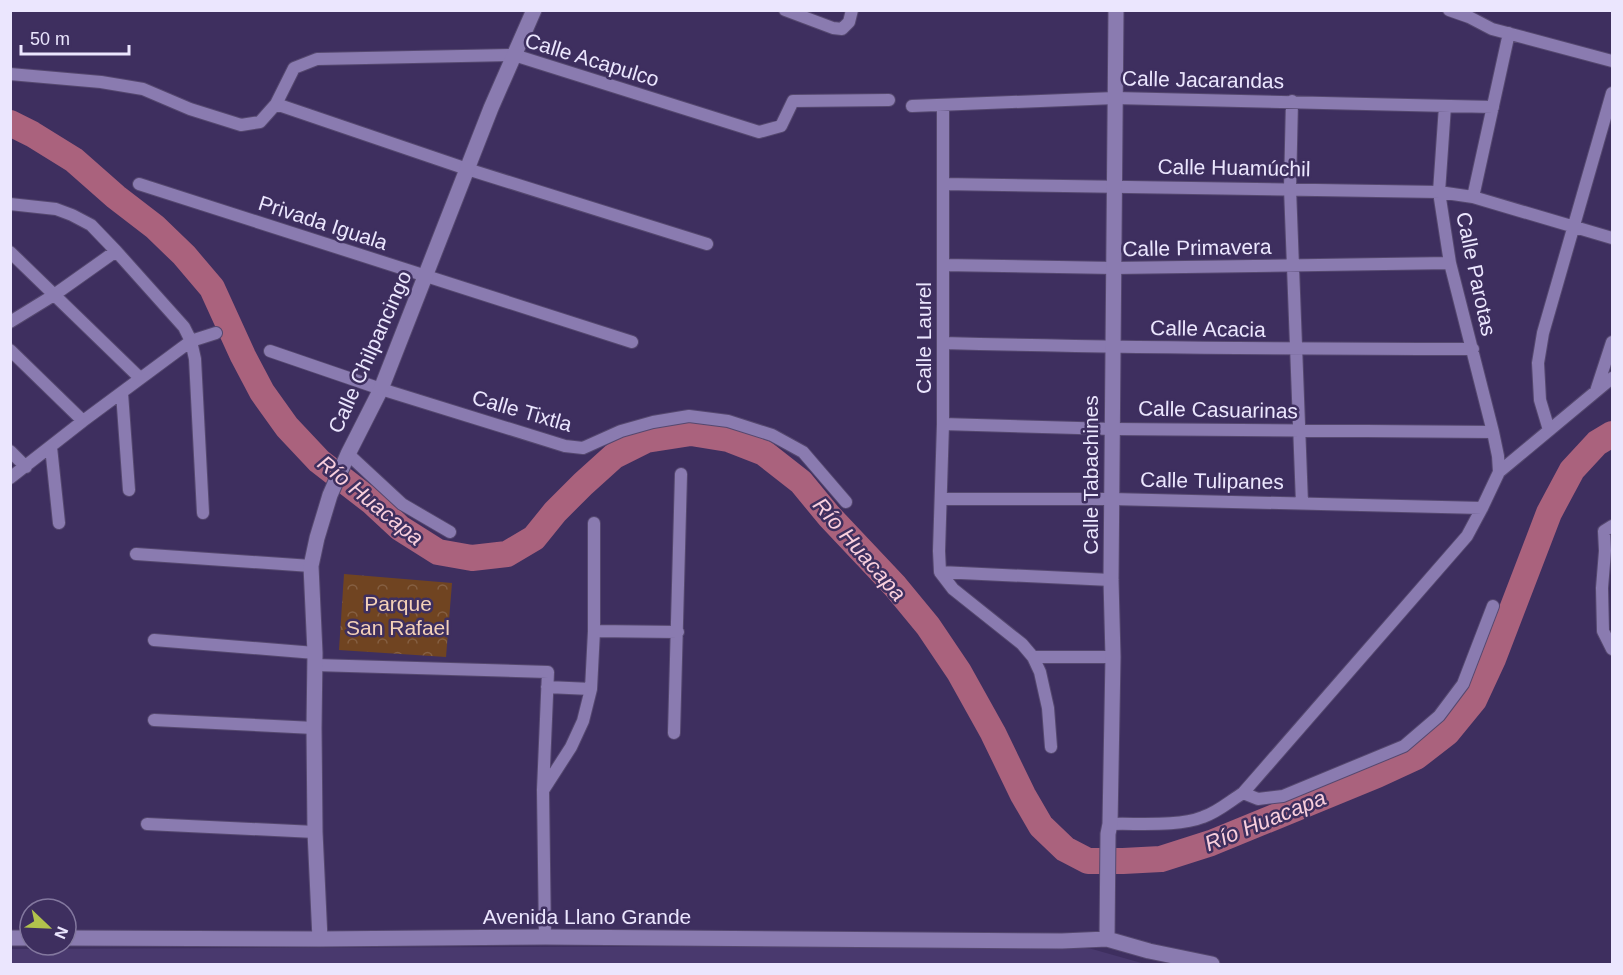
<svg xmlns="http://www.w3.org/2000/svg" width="1623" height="975" font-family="Arial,sans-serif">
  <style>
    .built { fill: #49396e }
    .forest { fill: url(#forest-crowns) }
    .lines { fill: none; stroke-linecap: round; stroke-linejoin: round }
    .river { stroke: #aa627d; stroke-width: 26 }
    .minor-casing { stroke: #55486f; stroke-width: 14 }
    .tertiary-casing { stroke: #55486f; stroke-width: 17 }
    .minor { stroke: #8a7bb0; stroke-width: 12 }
    .tertiary { stroke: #8a7bb0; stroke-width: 15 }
    .labels { text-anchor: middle; stroke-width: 5; stroke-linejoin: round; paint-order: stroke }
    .street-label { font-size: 21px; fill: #ebe6fe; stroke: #3e2f5f }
    .park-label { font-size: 21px; fill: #f4d1b8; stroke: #3e2f5f }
    .water-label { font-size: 22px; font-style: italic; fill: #f9cfdd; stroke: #3e2f5f }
  </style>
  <defs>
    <pattern id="forest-crowns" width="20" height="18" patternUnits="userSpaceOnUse" patternTransform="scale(1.5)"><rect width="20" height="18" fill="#704421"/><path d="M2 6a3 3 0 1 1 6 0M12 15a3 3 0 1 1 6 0" fill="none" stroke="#855f42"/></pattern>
  </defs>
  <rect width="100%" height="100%" fill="#3e2f5f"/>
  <path class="built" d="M1059 945 1092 949 1145 964H11L10 949Z"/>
  <path class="forest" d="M344 574 452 583 446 657 339 650Z"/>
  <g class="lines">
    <path class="river" d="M10 123 32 134 74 160 116 197 155 227 184 255 212 288 243 356 262 392 287 427 319 461 372 502 400 528 438 552 472 558 507 554 534 538 555 512 583 484 614 456 646 440 691 433 728 439 764 453 801 482 829 516 895 586 928 626 959 672 993 733 1023 795 1041 826 1065 849 1088 861H1123L1161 859 1211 843 1377 775 1416 757 1447 733 1474 700 1493 659 1549 513 1572 470 1597 443 1612 434"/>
    <g class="minor-casing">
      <path id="minor" d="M785 10 833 28 842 29 849 22 852 10
        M1449 10 1469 17 1492 29 1612 61
        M10 74 101 82 143 89 190 109 241 125 260 122 276 104 294 68 317 59 514 55 759 132 781 126 793 101 889 100
        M1292 101 1290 188 1302 503
        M276 104 467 169 707 244
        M912 106 1115 98 1493 107
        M1445 106 1439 192 1450 263 1493 432 1498 456 1499 472
        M139 184 632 342
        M943 184 1439 192 1473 197 1612 238
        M1473 197 1509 33
        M10 204 56 209 72 215 91 225 116 251 184 327 191 341 195 359 203 513
        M10 252 140 378
        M943 265 1114 268 1450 263
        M10 322 54 295 116 251
        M943 343C1120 348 1296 349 1473 349
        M10 350 83 421
        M270 351 381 389 565 446 583 448 621 431 653 422 689 416 728 421 772 435 803 452 846 502
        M1596 391 1612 342
        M122 393 129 490
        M943 424 1113 429 1493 432
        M1549 430 1540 400 1538 363 1543 333 1612 93
        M51 447 59 523
        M10 451 26 467
        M348 454 402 504 450 532
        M10 478 83 421 191 341 216 333
        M941 499H1112L1482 508
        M1612 526 1604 531 1605 551 1602 588 1603 631 1612 649
        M136 554 311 566
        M940 572 939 551 943 424V105
        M940 572 953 589 1022 644 1033 657 1040 672 1048 708 1051 747
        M940 572 1111 580
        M594 631 678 632
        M154 640 315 653
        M1033 657H1113
        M315 665 548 672 543 790 545 937
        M547 687 591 689
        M154 720 314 728
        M674 733 681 474
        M544 789 571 747 583 721 591 689 594 631V523
        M1243 793 1258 799 1283 796 1404 746 1439 716 1463 684 1493 606
        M147 824 315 832
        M1110 824C1138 823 1178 827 1203 817 1218 812 1230 801 1243 793L1467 536 1482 508 1499 472 1612 378"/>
    </g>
    <g class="tertiary-casing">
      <path id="tertiary" d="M10 938H30
        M66 938 320 939 545 937 1062 941 1107 939 1149 951 1212 964
        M320 939 315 832 314 728 315 653 311 566 317 538 330 495 348 454 381 389 491 108 534 10
        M1107 939 1108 834 1110 824 1113 657 1111 580 1116 10"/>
    </g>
    <use href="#minor" class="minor"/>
    <use href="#tertiary" class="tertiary"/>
  </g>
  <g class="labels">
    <g class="street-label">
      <text transform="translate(592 60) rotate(17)" y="7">Calle Acapulco</text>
      <text transform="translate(1203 80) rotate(1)" y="7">Calle Jacarandas</text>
      <text transform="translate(1234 168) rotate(1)" y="7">Calle Huamúchil</text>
      <text transform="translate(323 223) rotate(18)" y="7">Privada Iguala</text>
      <text transform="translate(1197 248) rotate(-1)" y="7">Calle Primavera</text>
      <text transform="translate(1476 274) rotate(78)" y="7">Calle Parotas</text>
      <text transform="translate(1208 329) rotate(1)" y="7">Calle Acacia</text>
      <text transform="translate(924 338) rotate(-90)" y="7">Calle Laurel</text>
      <text transform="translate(370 352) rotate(-66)" y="7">Calle Chilpancingo</text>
      <text transform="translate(1218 410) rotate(1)" y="7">Calle Casuarinas</text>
      <text transform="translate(522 411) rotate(16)" y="7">Calle Tixtla</text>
      <text transform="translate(1091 475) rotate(-90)" y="7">Calle Tabachines</text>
      <text transform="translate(1212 481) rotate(1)" y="7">Calle Tulipanes</text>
      <text x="587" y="924">Avenida Llano Grande</text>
    </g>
    <g class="park-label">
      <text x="398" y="611">Parque<tspan x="398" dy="24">San Rafael</tspan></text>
    </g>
    <g class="water-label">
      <text transform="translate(371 500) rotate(39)" y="8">Río Huacapa</text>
      <text transform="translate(860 549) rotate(49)" y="8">Río Huacapa</text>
      <text transform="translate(1265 820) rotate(-22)" y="8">Río Huacapa</text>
    </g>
  </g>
  <rect width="1623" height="975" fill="none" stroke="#ebe6fe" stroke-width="24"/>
  <g transform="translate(48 927) rotate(113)"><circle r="28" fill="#3e2f5f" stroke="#83789f" stroke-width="1.5"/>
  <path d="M0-4.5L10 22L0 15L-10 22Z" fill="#b2c34c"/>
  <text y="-9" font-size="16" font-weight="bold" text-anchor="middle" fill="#ebe6fe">N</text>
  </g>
  <path d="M21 45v9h108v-9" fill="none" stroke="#ebe6fe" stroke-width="3"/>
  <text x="30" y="45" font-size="18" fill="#ebe6fe" stroke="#3e2f5f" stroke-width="4.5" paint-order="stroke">50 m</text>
</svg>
